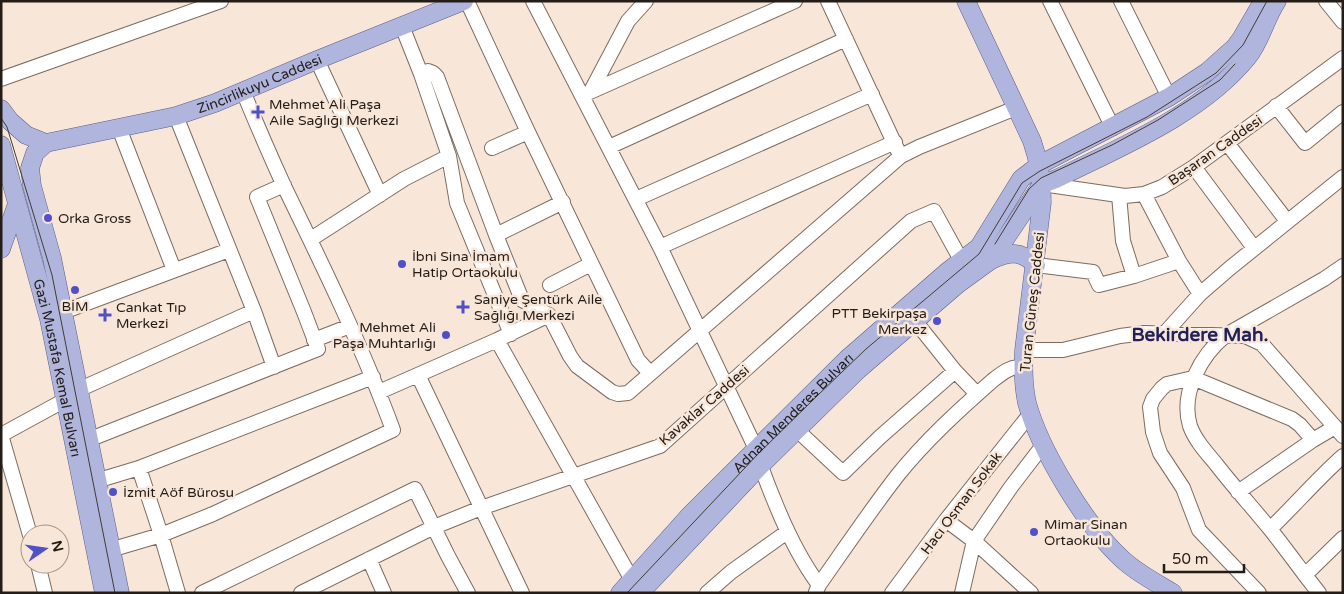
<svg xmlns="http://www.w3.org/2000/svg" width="1344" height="594" font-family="'Varela Round',sans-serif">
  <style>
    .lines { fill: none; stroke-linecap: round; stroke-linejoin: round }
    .minor-casing { stroke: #7c6c60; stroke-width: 16 }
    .major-casing { stroke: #5c5f89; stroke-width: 19 }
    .minor { stroke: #fff; stroke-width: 14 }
    .major { stroke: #afb5dd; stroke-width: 18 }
    .tram { stroke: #433b34; stroke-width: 1 }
    .poi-dot { fill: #5051c8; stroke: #f8e6d8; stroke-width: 2 }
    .labels { text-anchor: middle; stroke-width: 5; stroke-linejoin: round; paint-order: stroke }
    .street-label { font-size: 14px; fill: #231c17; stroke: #f8e6d8 }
    .poi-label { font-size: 14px; fill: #231c17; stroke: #f8e6d8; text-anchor: start }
    .district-label { font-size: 19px; font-weight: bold; fill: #20215a; stroke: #f8e6d8 }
  </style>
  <rect width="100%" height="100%" fill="#f8e6d8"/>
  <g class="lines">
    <g class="minor-casing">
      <path id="minor" d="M467 1 528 132 638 360 650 373
        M533 1 660 247 756 449C760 466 767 483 774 500 786 530 799 558 819 585
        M828 1 898 151
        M1050 1 1113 128
        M1121 1 1169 97
        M1326 1 1343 22
        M402 26 421 74 449 156 457 203 511 334
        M317 60 380 195
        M421 74 428 71 433 73 437 77 496 235 522 300 549 315
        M1 79 221 1
        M591 91 628 21 646 1
        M583 95 795 1
        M1276 106 1305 143 1343 112
        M176 116 254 311 274 367
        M119 128 174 270
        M1227 143 1287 221
        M609 147 846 39
        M492 148 528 132
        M1194 167 1254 248
        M1042 184 1125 196 1144 194 1162 187 1194 167 1343 58
        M1144 194 1179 261 1200 294
        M1119 195 1123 241 1134 276
        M636 199 872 94
        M496 235 563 202
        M311 239 404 179 449 156
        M660 247 895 142
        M1036 265 1093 272 1099 285 1134 276 1179 261
        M550 285 591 264
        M63 312 229 250
        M915 321 955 371 977 394
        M1164 334 1200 294 1230 268 1343 177
        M314 340 350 326
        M497 340 632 580
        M1024 350H1063L1120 336 1144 333 1245 336 1262 344 1343 436
        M418 375 522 593
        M78 390 254 311
        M379 392 497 340 549 315 570 356 577 366 612 392 618 394 628 393 901 156 919 147 1016 108
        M797 430 843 473 880 437 955 371
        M1 435 30 535
        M1 435 65 400
        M88 440 318 349 304 312 257 197 284 185
        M139 468 161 535 178 593
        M96 481 139 468 373 377
        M1238 492 1313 440 1335 427
        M946 520 974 541 1031 593
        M1270 529C1295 505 1317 479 1343 456
        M110 550 161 535 213 514 393 430C362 346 323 266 284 186 270 155 256 123 243 91
        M369 559 384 593
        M38 564 45 593
        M1305 575C1293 559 1282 544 1270 529 1252 507 1233 486 1216 464 1206 452 1195 440 1190 426 1180 393 1201 355 1226 335L1324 279 1343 266
        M816 592 819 585C845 548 870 511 897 476 925 441 959 410 992 381 1002 373 1010 366 1023 367
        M202 593 415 489 448 556 468 593
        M301 593 434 527 481 508 660 446 911 221 934 211 961 260
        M707 593 731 572 787 532
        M892 593 946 520 1031 413
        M962 593 974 541 1011 487 1044 444
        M1259 593 1199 530 1183 488 1160 453 1153 432 1150 407 1153 399 1162 388 1167 384 1193 378 1292 419 1300 425 1313 440
        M1319 593 1305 575 1343 538"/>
    </g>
    <g class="major-casing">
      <g id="major">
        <path d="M966 1 1032 141C1039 161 1042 181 1042 202L1024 350C1023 368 1023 385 1027 403 1040 450 1086 526 1122 559 1137 573 1155 582 1173 593"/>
        <path id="s1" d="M1 109 10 121 26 135 46 143 176 116 215 103 317 60 464 1"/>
        <path d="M46 143 35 153 30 168 32 186 52 258 120 593"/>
        <path id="s2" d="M1 145 49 319 104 593"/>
        <path d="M1042 184 1056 179C1120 147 1200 115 1247 58 1261 41 1265 19 1277 1"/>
        <path d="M1 249 17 204"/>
        <path d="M991 260C1010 252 1020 250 1036 265"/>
        <path id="s3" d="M620 593 689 516 847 359 948 271 979 247 1021 179 1039 165 1169 97 1207 72 1235 47 1241 39 1263 1"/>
        <path d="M640 593 760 466 858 370 958 284 991 260 1042 184"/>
      </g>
    </g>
    <use href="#minor" class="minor"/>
    <use href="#major" class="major"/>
    <path class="tram" d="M1 118 7 127 52 275 115 593
      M995 244 1029 189 1041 178 1112 145 1158 120 1220 80 1235 64
      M627 593 758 454 818 395 866 349 979 254 1022 183 1040 171 1147 117 1216 73 1243 45 1267 1"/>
  </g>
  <g class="poi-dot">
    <path d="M255.5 104.5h5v5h5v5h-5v5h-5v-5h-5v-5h5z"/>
    <circle cx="48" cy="218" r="5"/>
    <circle cx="402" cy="264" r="5"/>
    <circle cx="75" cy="290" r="5"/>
    <path d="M460.5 299.5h5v5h5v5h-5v5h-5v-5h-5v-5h5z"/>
    <path d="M102.5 307.5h5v5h5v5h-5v5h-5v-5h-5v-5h5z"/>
    <circle cx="937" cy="321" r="5"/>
    <circle cx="446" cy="335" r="5"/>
    <circle cx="113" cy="492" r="5"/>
    <circle cx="1034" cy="532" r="5"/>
  </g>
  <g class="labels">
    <g class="street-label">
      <text dy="5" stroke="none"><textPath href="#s1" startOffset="280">Zincirlikuyu Caddesi</textPath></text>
      <text transform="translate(1215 150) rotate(-35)" y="5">Başaran Caddesi</text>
      <text transform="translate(1032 302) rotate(-84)" y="5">Turan Güneş Caddesi</text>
      <text dy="5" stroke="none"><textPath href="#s2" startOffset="230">Gazi Mustafa Kemal Bulvarı</textPath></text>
      <text transform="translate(704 405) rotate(-41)" y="5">Kavaklar Caddesi</text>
      <text dy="5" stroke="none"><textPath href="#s3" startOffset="250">Adnan Menderes Bulvarı</textPath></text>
      <text transform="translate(961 503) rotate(-53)" y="5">Hacı Osman Sokak</text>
    </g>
    <g class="poi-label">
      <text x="269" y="109">Mehmet Ali Paşa<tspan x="269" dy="16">Aile Sağlığı Merkezi</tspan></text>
      <text x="58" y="223">Orka Gross</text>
      <text x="412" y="261">İbni Sina İmam<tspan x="412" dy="16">Hatip Ortaokulu</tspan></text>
      <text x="474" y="304">Saniye Şentürk Aile<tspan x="474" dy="16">Sağlığı Merkezi</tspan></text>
      <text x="75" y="311" text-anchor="middle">BİM</text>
      <text x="116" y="312">Cankat Tıp<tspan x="116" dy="16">Merkezi</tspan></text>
      <text x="927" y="318" text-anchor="end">PTT Bekirpaşa<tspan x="927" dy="16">Merkez</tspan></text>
      <text x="436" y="332" text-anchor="end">Mehmet Ali<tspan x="436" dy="16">Paşa Muhtarlığı</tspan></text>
      <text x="123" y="497">İzmit Aöf Bürosu</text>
      <text x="1044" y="529">Mimar Sinan<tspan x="1044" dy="16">Ortaokulu</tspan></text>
    </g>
    <g class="district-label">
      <text x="1200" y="341">Bekirdere Mah.</text>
    </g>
  </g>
  <rect width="1344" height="594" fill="none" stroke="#231c17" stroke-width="5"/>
  <g transform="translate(45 549) rotate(77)"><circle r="24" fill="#f8e6d8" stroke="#a3958b"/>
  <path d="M0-4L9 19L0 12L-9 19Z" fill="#5051c8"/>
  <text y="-8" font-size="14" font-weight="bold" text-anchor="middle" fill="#231c17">N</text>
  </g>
  <path d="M1164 564v8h80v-8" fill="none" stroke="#231c17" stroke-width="2.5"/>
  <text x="1172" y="564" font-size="15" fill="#231c17" stroke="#f8e6d8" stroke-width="4" paint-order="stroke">50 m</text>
</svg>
